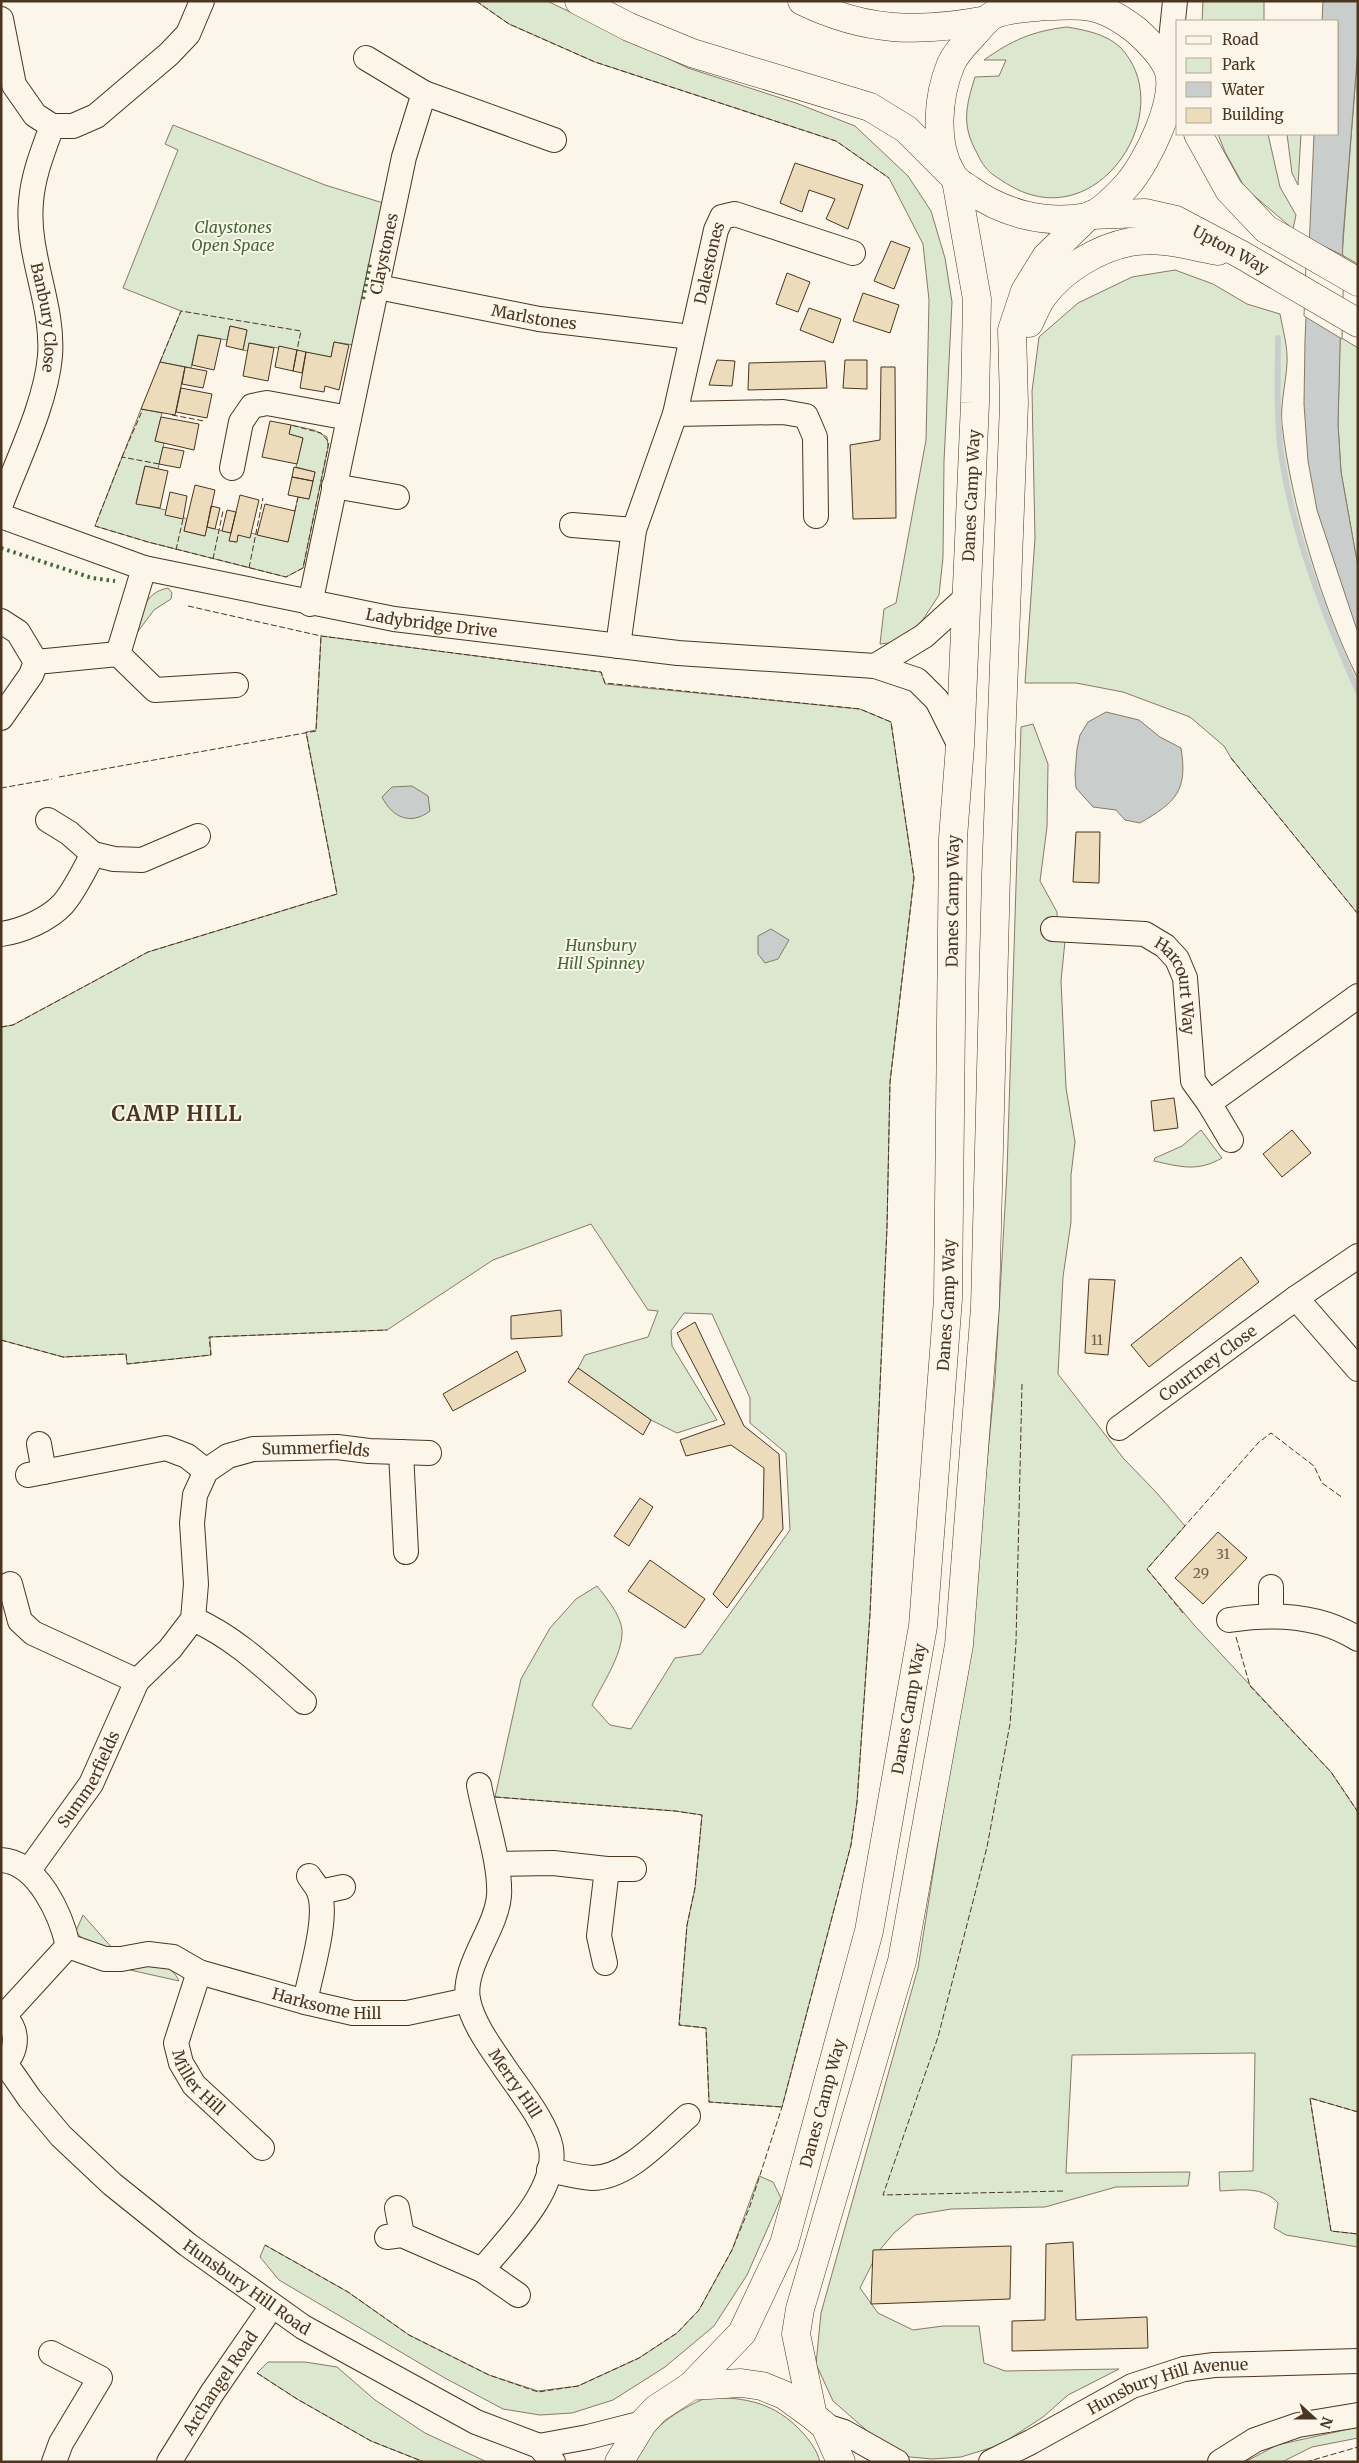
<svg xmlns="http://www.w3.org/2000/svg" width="1359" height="2463" font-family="Merriweather,serif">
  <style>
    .green { fill: #dce7d0; stroke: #887966 }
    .water { fill: #c9cecd; stroke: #887966 }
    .pier { fill: #fbf6e9; stroke: #887966 }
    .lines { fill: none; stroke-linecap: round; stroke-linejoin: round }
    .stream { stroke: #c9cecd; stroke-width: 6 }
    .building { fill: #ecdcbc; stroke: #4a3520 }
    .minor-casing { stroke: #4a3520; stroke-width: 26 }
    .highway-casing { stroke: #4a3520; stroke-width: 29 }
    .minor { stroke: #fbf6e9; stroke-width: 24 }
    .highway { stroke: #fbf6e9; stroke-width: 28 }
    .hedge { stroke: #436837; stroke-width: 4; stroke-dasharray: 2.5 4; stroke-linecap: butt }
    .fence { stroke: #4a3520; stroke-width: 1; stroke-dasharray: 6 2.5; stroke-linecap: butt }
    .labels { text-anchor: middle; stroke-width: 4; stroke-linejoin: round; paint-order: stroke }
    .number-label { font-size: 14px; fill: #725f47 }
    .park-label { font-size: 16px; font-style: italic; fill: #436837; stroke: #fbf6e9 }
    .street-label { font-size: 16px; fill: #4a3520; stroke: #fbf6e9 }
    .district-label { font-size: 21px; font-weight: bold; letter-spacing: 1px; fill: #4a3520; stroke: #fbf6e9 }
  </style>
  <rect width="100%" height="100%" fill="#fbf6e9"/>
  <path class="green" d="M476 1H547L688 68 796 103 855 126 908 176 931 211 945 258 952 302 944 461 943 557 939 595 918 627 898 642 880 644 884 609 896 603 926 440 929 300 923 244 889 178 836 141 595 62 509 24Z
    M1203 1H1264V21H1202Z
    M1067 27C1085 30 1106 34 1120 47 1176 105 1110 217 1032 195 1017 191 1005 183 992 174 985 168 981 162 977 153 961 125 966 106 975 77L999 76 1006 60H984C1012 40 1033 31 1067 27Z
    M1358 48V264L1342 255Z
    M173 125 325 185 383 203 354 345 334 342 331 357 249 343 248 351 243 350 247 330 230 326 227 340 198 335 191 368 160 362 181 311 123 288 178 150 165 144Z
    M1218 134H1268L1280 187 1296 215 1293 229 1245 188 1225 152Z
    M1287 134H1301L1298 185 1292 173Z
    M1175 270 1213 284 1247 304 1280 314C1283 330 1288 348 1287 363 1286 383 1280 405 1282 424 1291 504 1322 607 1358 679V914L1231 758 1224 746 1190 717 1123 692 1076 683H1025L1035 538 1032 391 1039 337 1078 303 1132 277Z
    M1340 337 1358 348V567L1341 472 1338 424Z
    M141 409 162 413 155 441 164 443 158 469 145 466 136 503 166 510 187 519 184 531 205 536 207 527 231 533 230 541 236 542 238 535 251 533 288 542 298 497 309 499 315 472 296 467 303 438 289 434 291 425 314 430 327 437 328 448 303 568 286 577 148 542 95 526Z
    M168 588 172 593 171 599 154 610 136 634C141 614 143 593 168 588Z
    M321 636 601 672 605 684 860 709 891 722 914 878 890 1082 887 1227 870 1614 857 1802 851 1845 782 2107 709 2102 706 2028 679 2025 687 1925 695 1888 702 1815 675 1811 495 1797 521 1679 550 1628 576 1599 597 1586C606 1597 623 1618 622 1633 622 1655 602 1685 592 1705L610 1725 631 1729 675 1658 701 1654 790 1530 786 1453 750 1423V1398L712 1314 684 1313 671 1331 672 1346 717 1420 677 1433 651 1420 578 1368 585 1355 648 1337 658 1311 648 1310 591 1224 493 1260 387 1330 210 1337 211 1355 127 1364 126 1354 63 1357 1 1340V1027L13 1025 148 952 337 894 306 732 316 730Z
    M1033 724 1048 764 1047 827 1040 881 1057 912 1058 938 1065 941 1061 981 1066 1088 1075 1142 1071 1175V1222L1063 1277 1058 1374 1124 1459 1156 1492 1185 1526 1147 1569 1195 1626 1331 1772 1358 1812V2112L1310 2098 1331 2231 1358 2234V2247L1286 2235 1274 2228 1278 2203C1263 2186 1241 2190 1220 2191L1219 2172 1253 2171 1255 2053 1072 2055 1066 2173 1190 2172 1188 2186 1116 2187 1045 2207 951 2209 915 2215 894 2233 878 2252 860 2288 878 2313 913 2330 943 2326H979L984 2363 1005 2371 1119 2369 1068 2395 1043 2417 1000 2445 961 2457 932 2459 910 2457 889 2450 833 2401 816 2364 821 2313 918 1968 969 1647 995 1380 1007 1172 1021 727Z
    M1201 1130 1222 1158C1198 1172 1181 1167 1154 1161L1155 1158 1182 1146Z
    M83 1915 114 1950C100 1946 84 1945 76 1931Z
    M138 1965C155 1965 171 1963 179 1981L130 1970Z
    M759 2176 773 2182 781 2198 747 2275 714 2326 665 2367 613 2400 572 2413 540 2415 503 2409 443 2377 279 2280 260 2257 265 2245 348 2292 409 2335 489 2375 538 2391 578 2386 639 2358 677 2333 699 2310 732 2250Z
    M268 2362H305L337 2367 375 2400 425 2433 487 2462H424L371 2441 297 2399 257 2373Z
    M708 2397C747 2398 774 2402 802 2432 810 2441 817 2450 820 2462H634C647 2429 677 2410 708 2397Z
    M1358 2427V2438L1312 2447 1282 2462H1245L1277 2445Z"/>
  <path class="water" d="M1323 1H1358V48L1343 237 1338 424 1341 472 1358 567V633L1317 510 1308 461 1304 404 1305 340 1314 134H1338V21H1322Z
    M1106 712 1139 720 1160 737 1181 748C1188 791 1176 802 1140 823L1125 820 1116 810 1093 807 1076 788 1075 774 1077 749 1080 735 1088 722Z
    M412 786 428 796 430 811C410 826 392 817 382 797L392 787Z
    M771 929 789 940 778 959 765 963 758 954V936Z"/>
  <path class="pier" d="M1307 238 1344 256 1342 339 1304 316Z"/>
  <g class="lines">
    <path class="stream" d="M1278 338C1278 375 1276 424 1282 460 1295 540 1325 617 1358 691"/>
  </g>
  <path class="building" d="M795 163 863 185 848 229 826 219 835 199 809 190 802 212 780 203Z
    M891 241 910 248 894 289 874 281Z
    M787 273 810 282 798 312 776 304Z
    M863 293 899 305 890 333 853 321Z
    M809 308 841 319 833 343 800 330Z
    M230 326 247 330 243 350 226 346Z
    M198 335 221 339 214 370 192 365Z
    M334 342 349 345 339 390 325 386 324 392 300 388 306 352 331 357Z
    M249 343 274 348 268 381 243 376Z
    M279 346 297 350 293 371 275 367Z
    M297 350 306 352 302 373 293 371Z
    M717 360 735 361 732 386 709 385Z
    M845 360H867V389L843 388Z
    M825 361 827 388 748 390 749 363Z
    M160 362 185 367 175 415 141 409Z
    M185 367 207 371 203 388 182 384Z
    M881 367H895L896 518 853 519 850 445 880 440Z
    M181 388 212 394 207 418 176 412Z
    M161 417 199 424 194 450 155 441Z
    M270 421 291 425 289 434 303 438 297 464 262 457Z
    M163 447 184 451 180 468 159 464Z
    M145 466 168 471 160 508 136 504Z
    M294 467 315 472 313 481 292 477Z
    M292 477 313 481 309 499 288 495Z
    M195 485 215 490 205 536 184 531Z
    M170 492 187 496 183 519 165 515Z
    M240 495 259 500 250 538 238 535 237 542 229 541Z
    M265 504 295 511 288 542 257 535Z
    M211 506 220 508 215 529 207 527Z
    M227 510 236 512 231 533 222 531Z
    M1076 832H1100L1099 883 1073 882Z
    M1174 1098 1178 1128 1154 1131 1151 1101Z
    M1292 1130 1311 1153 1282 1177 1263 1154Z
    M1241 1257 1259 1282 1149 1367 1131 1345Z
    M1089 1279 1115 1280 1108 1355 1085 1353Z
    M561 1310 562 1336 511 1339V1316Z
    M695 1322 744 1426 779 1454 783 1529 727 1608 713 1594 763 1518 764 1468 731 1445 686 1456 680 1440 725 1424 677 1333Z
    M517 1351 526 1371 453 1411 443 1394Z
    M578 1368 651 1420 643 1435 568 1382Z
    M640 1498 653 1507 629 1546 614 1536Z
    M1218 1532 1247 1558 1203 1604 1175 1578Z
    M650 1560 705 1599 685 1628 628 1591Z
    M1073 2242 1076 2320 1147 2317 1148 2348 1012 2351V2321L1045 2320 1046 2244Z
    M1011 2246 1010 2299 871 2304 873 2250Z"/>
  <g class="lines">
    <g class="minor-casing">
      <g id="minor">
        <path id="s1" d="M1 19 14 85 35 115 52 126C43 151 33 175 31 202 26 254 54 304 50 356 46 403 18 459 1 504"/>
        <path d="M366 58 424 93 554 140"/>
        <path d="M1168 69 1175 1"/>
        <path d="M52 126H73L96 116 169 54 188 34 202 1"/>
        <path id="s2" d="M378 287 539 319 691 337"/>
        <path d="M675 414 783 412 806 416 815 437 816 516"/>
        <path d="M232 468 241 422 252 406 267 403 349 418"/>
        <path d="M334 486 397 497"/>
        <path id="s3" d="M1 516 144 568 394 619 678 653 875 666 917 680 937 700 960 746"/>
        <path d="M572 525 634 530"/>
        <path id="s4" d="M310 604 404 157 424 93"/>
        <path d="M1 621 18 632 36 662 31 675 1 718"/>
        <path id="s5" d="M618 646 634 530 675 414 716 230 722 217 735 214 853 253"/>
        <path d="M118 654 144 568"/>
        <path d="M36 662 118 654 155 690 236 685"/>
        <path d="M875 666 924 636 967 597"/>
        <path d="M48 820 69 833 93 854 114 859 142 860 198 836"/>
        <path id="s6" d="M1053 929 1145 934 1165 946 1177 959 1185 978 1193 1081 1209 1103"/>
        <path d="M1 934C22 931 48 920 63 904 75 890 84 870 93 854"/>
        <path d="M1231 1140 1209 1103 1358 996"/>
        <path d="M1358 1256 1296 1298 1358 1369"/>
        <path id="s7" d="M1119 1428 1296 1298"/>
        <path d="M39 1444 44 1472"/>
        <path d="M401 1452 406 1552"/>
        <path d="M28 1475 166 1448 187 1456 206 1471"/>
        <path d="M10 1584 20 1621 33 1633 137 1681"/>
        <path d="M1271 1614V1587"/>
        <path d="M193 1619C236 1638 268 1670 304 1702"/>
        <path d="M1229 1620C1273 1613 1319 1614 1358 1639"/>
        <path id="s8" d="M479 1785C485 1818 501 1864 499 1896 496 1930 462 1966 468 2000 473 2023 489 2045 502 2064 517 2087 546 2121 551 2148 558 2191 507 2239 482 2270"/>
        <path d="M1 1860C38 1862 61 1915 68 1946"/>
        <path d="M497 1864 553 1863 607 1869 599 1936 605 1963"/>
        <path d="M607 1869H634"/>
        <path id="s9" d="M29 1870 91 1784 137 1681 170 1649 193 1619 196 1584 192 1523 195 1495 206 1471 228 1456 253 1449 337 1447 369 1451 429 1453"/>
        <path d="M320 1892 343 1887"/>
        <path id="s10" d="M68 1946 105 1959H121L148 1954 173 1957 199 1972 305 2002 353 2013H407L468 2000"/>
        <path id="s11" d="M199 1972 176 2043 181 2063 194 2085 262 2148"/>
        <path d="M305 2002C310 1975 329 1917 319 1892 317 1886 312 1881 309 1876"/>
        <path d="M1 2015C20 2026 19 2054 1 2066"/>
        <path d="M4 2016 68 1946"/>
        <path id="s12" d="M5 2063 30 2099 61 2136 112 2184 188 2245 303 2327 476 2422 539 2446 553 2462"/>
        <path d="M549 2170C563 2173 578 2177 592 2178 628 2178 662 2138 688 2116"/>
        <path d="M397 2208 402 2235"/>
        <path d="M387 2237 402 2235 482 2270 518 2295"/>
        <path d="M51 2353 100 2378 61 2443 54 2462"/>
        <path d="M825 2426 844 2432 897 2462"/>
        <path d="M539 2446 588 2437 643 2423"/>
        <path id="s13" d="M169 2462 212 2393 272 2306"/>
        <path id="s14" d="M991 2462 1031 2442 1132 2386 1184 2369 1214 2365 1358 2361"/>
        <path d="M1220 2462 1255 2440 1298 2425 1358 2415"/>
      </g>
    </g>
    <g class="highway-casing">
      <g id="highway">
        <path d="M579 1 629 27 692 53 870 107 906 129 950 173"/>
        <path d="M802 1C866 32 918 33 987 20"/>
        <path d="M1045 6C1060 6 1076 4 1091 7 1108 10 1123 20 1137 31 1148 41 1162 55 1168 69 1179 98 1147 162 1128 184 1118 195 1102 213 1087 217 1045 225 1002 213 969 189 963 185 955 181 952 174 933 144 938 95 951 64 956 52 966 43 974 34 980 28 986 19 993 15 1008 8 1029 8 1045 6Z"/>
        <path d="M1198 134 1229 190 1266 229 1358 282"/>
        <path id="s15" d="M1091 215 1145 213 1176 220 1242 255 1358 323"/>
        <path d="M1029 323C1033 315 1037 304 1043 296 1062 270 1098 248 1130 242 1159 236 1190 246 1218 251"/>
        <path id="s16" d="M691 2386 742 2333 784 2244 869 1931 923 1626 948 1299 953 838 960 746 975 403 977 299 956 180"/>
        <path d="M813 2416 796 2334 800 2309 902 1961 959 1645 985 1307 996 874 1014 403 1012 330 1025 291 1046 257 1087 217"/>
        <path d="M619 2462 643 2423 656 2409 691 2386 741 2383 762 2386 784 2395 813 2416 825 2426 841 2462"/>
      </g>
    </g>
    <use href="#minor" class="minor"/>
    <use href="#highway" class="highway"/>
    <path class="hedge" d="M363 299 370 264
      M1 548 92 578 115 581"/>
    <path class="fence" d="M476 1 509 24 595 62 836 141 889 178
      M160 362 181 311 301 331 297 350
      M172 415 204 421
      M122 457 143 409
      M159 464 122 457 95 526 148 542 286 577 303 568 329 442 321 433 291 425
      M295 511 298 497
      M176 550 183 519
      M213 559 223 511
      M249 568 263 498
      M188 606 321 636 601 672 605 683 860 709 891 722 914 878 890 1082 887 1227 870 1614 857 1802 851 1845 782 2107 750 2206 732 2250 699 2310 677 2333 639 2358 578 2386 538 2392 489 2375 409 2335 348 2292 265 2245
      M1231 758 1358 914
      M59 777 316 731 321 636
      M1 788 52 779
      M1 1027 13 1025 148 952 337 894 306 732
      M1 1340 63 1357 126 1354 127 1364 211 1355 209 1337 387 1330
      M1022 1384 1016 1642 1010 1724 987 1847 938 2037 883 2195 1064 2191
      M1183 1613 1147 1569 1258 1443 1271 1433 1314 1466 1322 1483 1343 1498
      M1236 1637 1250 1686 1331 1772 1358 1812
      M495 1797 675 1811 702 1815 695 1888 687 1925 679 2025 706 2028 709 2102 782 2107
      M1358 2112 1310 2098 1331 2231 1358 2234
      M257 2373 297 2399 371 2441 424 2462
      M1306 2462 1358 2447"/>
  </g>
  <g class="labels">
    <g class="number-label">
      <text x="1097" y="1345">11</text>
      <text x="1223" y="1559">31</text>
      <text x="1201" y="1578">29</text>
    </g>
    <g class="park-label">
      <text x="233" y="233">Claystones<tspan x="233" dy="18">Open Space</tspan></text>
      <text x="601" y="951">Hunsbury<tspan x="601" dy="18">Hill Spinney</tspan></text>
    </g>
    <g class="street-label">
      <text dy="6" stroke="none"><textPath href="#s15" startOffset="148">Upton Way</textPath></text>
      <text dy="6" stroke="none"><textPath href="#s4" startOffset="358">Claystones</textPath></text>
      <text dy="6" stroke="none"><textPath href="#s5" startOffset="395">Dalestones</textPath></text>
      <text dy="6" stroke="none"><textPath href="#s1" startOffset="320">Banbury Close</textPath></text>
      <text dy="6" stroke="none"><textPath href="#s2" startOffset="159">Marlstones</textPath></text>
      <text dy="6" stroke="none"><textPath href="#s16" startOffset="1938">Danes Camp Way</textPath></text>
      <text dy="6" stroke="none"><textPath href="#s3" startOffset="445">Ladybridge Drive</textPath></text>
      <text dy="6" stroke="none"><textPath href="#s16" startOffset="1532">Danes Camp Way</textPath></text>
      <text dy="6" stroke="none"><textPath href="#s6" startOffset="158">Harcourt Way</textPath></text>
      <text dy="6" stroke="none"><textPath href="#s16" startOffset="1128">Danes Camp Way</textPath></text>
      <text dy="6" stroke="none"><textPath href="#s7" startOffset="110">Courtney Close</textPath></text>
      <text dy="6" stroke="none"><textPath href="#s9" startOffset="569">Summerfields</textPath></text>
      <text dy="6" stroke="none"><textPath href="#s16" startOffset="722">Danes Camp Way</textPath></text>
      <text dy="6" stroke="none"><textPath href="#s9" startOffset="109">Summerfields</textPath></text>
      <text dy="6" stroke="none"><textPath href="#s10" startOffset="270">Harksome Hill</textPath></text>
      <text dy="6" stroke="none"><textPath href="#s11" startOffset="121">Miller Hill</textPath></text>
      <text dy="6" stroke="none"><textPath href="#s8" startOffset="319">Merry Hill</textPath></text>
      <text dy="6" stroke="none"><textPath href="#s16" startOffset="318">Danes Camp Way</textPath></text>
      <text dy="6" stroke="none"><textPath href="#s12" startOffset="332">Hunsbury Hill Road</textPath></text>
      <text dy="6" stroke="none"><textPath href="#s13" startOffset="94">Archangel Road</textPath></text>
      <text dy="6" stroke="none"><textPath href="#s14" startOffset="195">Hunsbury Hill Avenue</textPath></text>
    </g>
    <g class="district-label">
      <text x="177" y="1121">CAMP HILL</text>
    </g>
  </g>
  <rect width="1359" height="2463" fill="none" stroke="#4a3520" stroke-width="5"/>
  <rect x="1176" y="20" width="162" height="115" fill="#fbf6e9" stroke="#b4a999"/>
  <rect x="1186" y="36" width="25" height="8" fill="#fbf6e9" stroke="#b4a999"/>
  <text x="1222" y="45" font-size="15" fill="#4a3520">Road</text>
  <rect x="1186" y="58" width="25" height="15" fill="#dce7d0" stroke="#b4a999"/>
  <text x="1222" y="70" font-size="15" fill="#4a3520">Park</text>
  <rect x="1186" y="82" width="25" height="15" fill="#c9cecd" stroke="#b4a999"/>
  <text x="1222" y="95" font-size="15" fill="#4a3520">Water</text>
  <rect x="1186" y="108" width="25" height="15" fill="#ecdcbc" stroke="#b4a999"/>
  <text x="1222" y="120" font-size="15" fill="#4a3520">Building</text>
  <g transform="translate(1314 2418) rotate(111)" stroke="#fbf6e9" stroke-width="4" paint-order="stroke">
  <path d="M0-4L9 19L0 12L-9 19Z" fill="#4a3520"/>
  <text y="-8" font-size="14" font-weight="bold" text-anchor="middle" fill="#4a3520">N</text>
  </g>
</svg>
